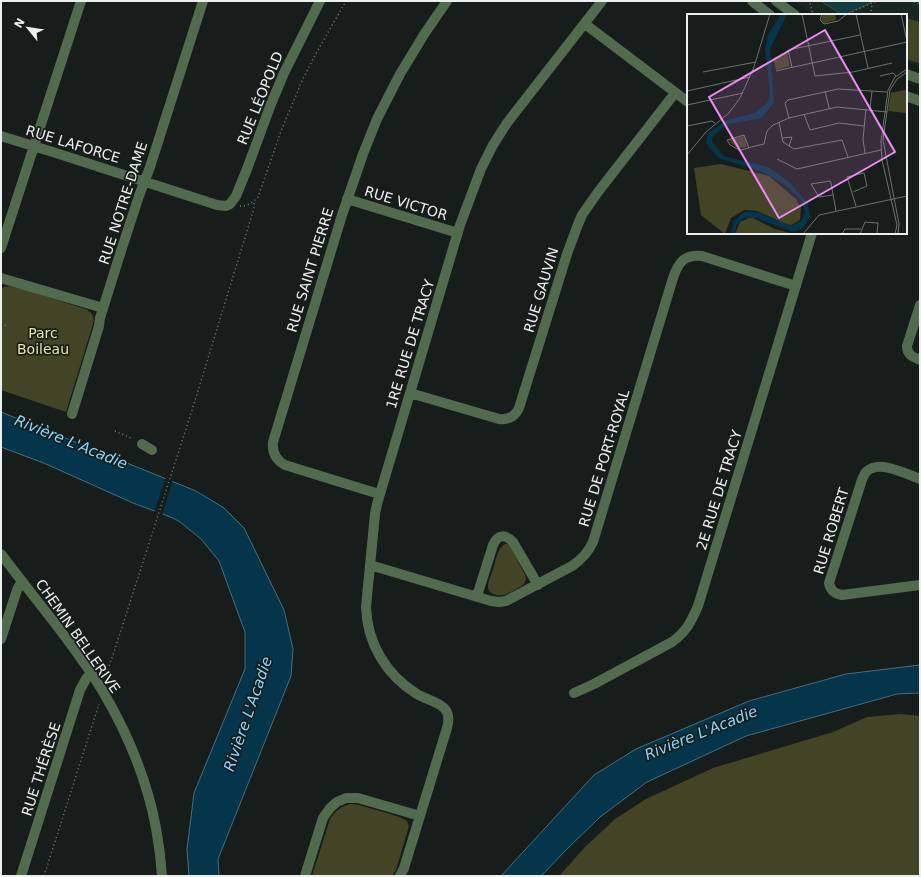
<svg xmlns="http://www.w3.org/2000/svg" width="921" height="877" font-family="'DejaVu Sans',sans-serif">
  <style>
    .built { fill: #192621 }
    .green { fill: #434325 }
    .water { fill: #04354a; stroke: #496d7b }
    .pier { fill: #171d1b }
    .building { fill: #0e3c3f; stroke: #42494a }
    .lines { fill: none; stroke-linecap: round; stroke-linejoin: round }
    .path { stroke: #757a78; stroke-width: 1.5; stroke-dasharray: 1 3; stroke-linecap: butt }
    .minor { stroke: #526a4d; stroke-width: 10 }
    .labels { text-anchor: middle; stroke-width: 3.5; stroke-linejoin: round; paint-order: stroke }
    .street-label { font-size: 14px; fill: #ebefed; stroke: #171d1b }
    .park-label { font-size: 14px; fill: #e7e8a1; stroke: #171d1b }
    .water-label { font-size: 15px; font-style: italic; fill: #8cd5fb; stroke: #171d1b }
    .inset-road { fill: none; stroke: #6c716f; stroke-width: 1 }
    .view { fill: #f08bf6; fill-opacity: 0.15; stroke: #f08bf6; stroke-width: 2 }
    .inset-edge { fill: none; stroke: #ebefed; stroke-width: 2 }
  </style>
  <rect width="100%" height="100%" fill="#171d1b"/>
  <path class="built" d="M794 1H920V67L906 62V15H815Z"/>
  <path class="green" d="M906 18 920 22V60L919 63 909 60 906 53Z
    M9 286 26 290 85 309C93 313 95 316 93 324L66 412 1 390V288Z
    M505 544H508L510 546 525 575 526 579 524 584C516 589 503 599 493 594 490 593 488 590 488 587 488 581 492 574 493 569 496 561 497 548 505 544Z
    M901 714 920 716V876H559L585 847 615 819 646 799 713 768 833 732 867 717Z
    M352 804 359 805 400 817 407 821 409 826 396 870 392 876H312L330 819C335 811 342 805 352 804Z"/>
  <path class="water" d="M1 412 196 491 224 508 244 528 284 610 293 649 291 676 218 859 219 876H189L187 849 194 793 245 669V632L219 561 201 539 180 522 173 518 133 503 46 464 1 447Z
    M920 665V693L897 694 746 736 647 782 600 817 567 849 541 876H501L594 775 636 749 749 701 846 674Z"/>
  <path class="pier" d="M166 477 173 480 162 516 154 513Z"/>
  <path class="building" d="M821 1H875L844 15H842Z"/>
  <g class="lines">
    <path class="path" d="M807 1 810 3 813 15
      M910 1 920 4
      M845 15 872 3 879 1
      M871 15 872 3
      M240 206C247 206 253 203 258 197L281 131 302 81 314 57 346 1
      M1 324 7 326
      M1 338V339
      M115 431 133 439
      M105 677 114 652 194 404 254 208V201
      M44 876 99 704"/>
    <path class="minor" d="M752 1 770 15
      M776 1 795 15
      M585 24 688 102
      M906 74 920 79
      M906 96 920 101
      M1 136 56 153 217 205 226 206 230 204 236 196 247 169 271 104 284 73 320 1
      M347 199 458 233
      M1 248 81 1
      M1 278 103 308
      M920 305 907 346C907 355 913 357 920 360
      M410 393 499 419C508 420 515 417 519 408L567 254 577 227 582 215 598 192 675 93
      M72 414 99 326 100 318 121 251 139 196 150 167 203 1
      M142 444 152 450
      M920 479C906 474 879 459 866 472 863 476 861 482 860 486L829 583C830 590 835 594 842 595L920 585
      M379 494 285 465C276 460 272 452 273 442L342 215 363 154 377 119 400 74 425 33 447 1
      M1 554C35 599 72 642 102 690 127 732 147 780 156 828 159 844 161 860 162 876
      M370 565 491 601 499 602 506 601 572 566C581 560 588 553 593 542L673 278C678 263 684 254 702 256L796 286
      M477 596 493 545C498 534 505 534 513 542L538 585
      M1 639 17 590 19 586 23 582
      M574 693 594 684 672 642C686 632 691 622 698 606L812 233
      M21 876 80 690 86 679 91 673
      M305 876 323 818 330 808 337 802 346 798H358L420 816
      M400 876 404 868 447 728C449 721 450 714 444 708 437 701 425 699 417 694 386 675 367 643 366 607L375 514 377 504 460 225 481 169 493 145 507 123 602 1"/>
  </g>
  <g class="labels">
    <g class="street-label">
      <text transform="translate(260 98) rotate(-68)" y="5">RUE LÉOPOLD</text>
      <text transform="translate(73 144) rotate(17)" y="5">RUE LAFORCE</text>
      <text transform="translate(123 203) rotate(-72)" y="5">RUE NOTRE-DAME</text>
      <text transform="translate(406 203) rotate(17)" y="5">RUE VICTOR</text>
      <text transform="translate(310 270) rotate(-73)" y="5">RUE SAINT PIERRE</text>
      <text transform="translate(541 290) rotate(-73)" y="5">RUE GAUVIN</text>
      <text transform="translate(410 344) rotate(-73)" y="5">1RE RUE DE TRACY</text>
      <text transform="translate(604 458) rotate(-73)" y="5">RUE DE PORT-ROYAL</text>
      <text transform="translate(719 490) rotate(-73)" y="5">2E RUE DE TRACY</text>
      <text transform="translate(831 531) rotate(-73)" y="5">RUE ROBERT</text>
      <text transform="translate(78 636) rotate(55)" y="5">CHEMIN BELLERIVE</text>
      <text transform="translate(41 769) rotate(-72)" y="5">RUE THÉRÈSE</text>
    </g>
    <g class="park-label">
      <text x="43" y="338">Parc<tspan x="43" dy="16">Boileau</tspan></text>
    </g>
    <g class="water-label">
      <text transform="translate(71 442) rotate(22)" y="5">Rivière L'Acadie</text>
      <text transform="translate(248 714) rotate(-71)" y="5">Rivière L'Acadie</text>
      <text transform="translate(701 733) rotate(-22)" y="5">Rivière L'Acadie</text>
    </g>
  </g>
  <g transform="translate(687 14)">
    <rect width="220" height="220" fill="#171d1b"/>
    <path d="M136 0H148L149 6 137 9 134 7ZM100 38 103 52 89 56 86 44ZM217 76 220 77V99L201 97 204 79ZM57 122 60 133 50 134 41 126ZM34 150 82 162 109 185 114 193 113 206 104 211 99 210 70 197 57 196 44 204 38 220 14 201 7 154ZM64 203 88 215 107 220H48L53 208Z" fill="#434325"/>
    <path d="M94 0H100L83 35 87 88 75 104 41 110 26 122 25 127 36 142 81 153 102 168 121 190 123 203 116 214 107 218 68 204H57L49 212 48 220H44L47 207 57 198H70L104 212 114 207 118 199 115 187 98 171 76 158 31 144 19 129 21 119 40 106 68 99 81 88 83 78 78 35 81 21Z" fill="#04354a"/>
    <path class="inset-road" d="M115 0 128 62 166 58 205 49M135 0 133 6 137 10 151 7 160 0M169 0 181 54M214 0 220 27M105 53 101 36 173 21M89 57 220 28M16 58 69 48M193 62 206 59 209 62M0 77 63 63M138 77 142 94M0 91 56 79M183 95 185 77M117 100 123 116 152 109 177 112M102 104 98 89 101 86 151 75 200 78M92 108 96 128 107 135 155 126 161 143M0 112 25 107 28 109M96 124 105 123 102 132M62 134 57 121 40 126 43 131 52 136H54L62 134 64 133 77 130 80 117 86 111 102 104 150 93 200 98M178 139 176 125 179 95M0 141 19 118 42 99 53 84 67 53 83 0M90 145 110 155 194 136M166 178 180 172 177 159 160 163 169 192M146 181 132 183 124 170 143 167 144 169 149 197M116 220 132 201 220 182M155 220 158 215H174M173 220 178 208 191 209 190 220M208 220 210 211 195 146 194 128 201 76 208 63 220 55M211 220 212 210 196 126 203 76 210 65 220 58"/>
    <path class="view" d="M138 16 208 138 92 204 22 83Z"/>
    <rect width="220" height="220" class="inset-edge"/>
  </g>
  <rect width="921" height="877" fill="none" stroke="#ebefed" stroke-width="4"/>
  <g transform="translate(28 28) rotate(300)" stroke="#171d1b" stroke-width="3" paint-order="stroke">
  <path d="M0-3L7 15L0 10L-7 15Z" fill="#ebefed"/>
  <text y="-6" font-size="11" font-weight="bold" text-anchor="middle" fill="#ebefed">N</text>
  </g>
</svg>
